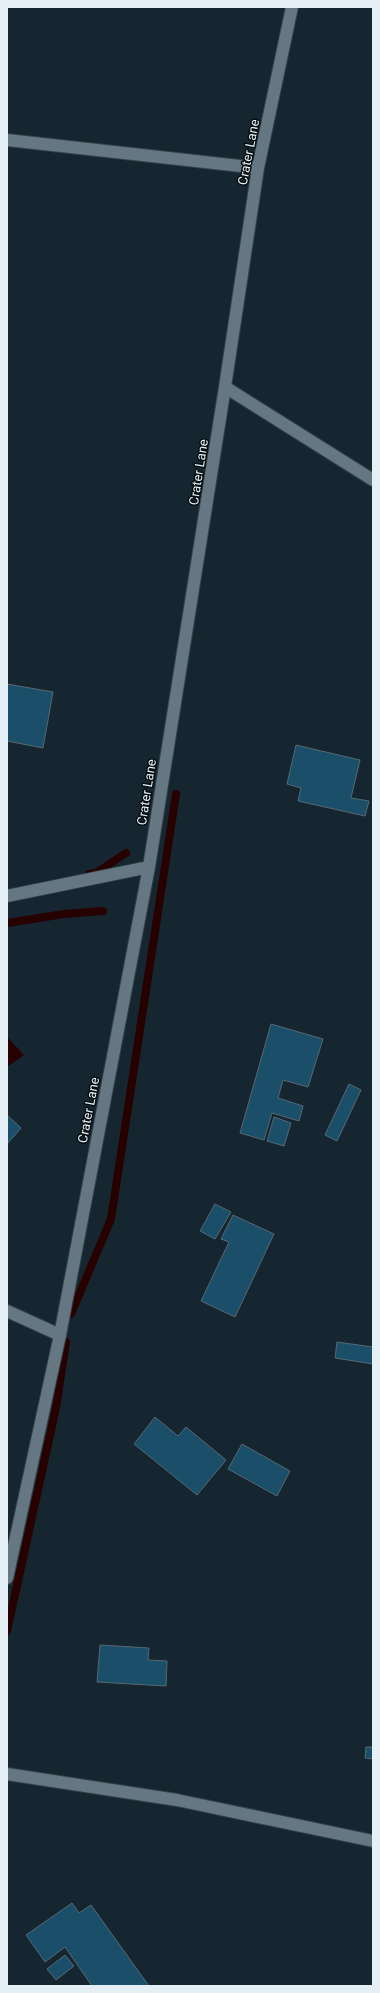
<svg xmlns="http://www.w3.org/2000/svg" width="380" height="1993" font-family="Roboto,sans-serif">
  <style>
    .water { fill: #260100 }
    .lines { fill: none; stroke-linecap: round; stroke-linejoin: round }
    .stream { stroke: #260100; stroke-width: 8 }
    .building { fill: #1b4f69; stroke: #566873 }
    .service-casing { stroke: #344048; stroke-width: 14 }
    .minor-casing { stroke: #344048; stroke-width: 14 }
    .service { stroke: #647782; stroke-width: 12 }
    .minor { stroke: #647782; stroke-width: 12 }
    .labels { text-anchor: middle; stroke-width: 3; stroke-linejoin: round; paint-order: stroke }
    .street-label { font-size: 13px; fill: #e5f0f6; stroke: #070e12 }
  </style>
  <rect width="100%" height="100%" fill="#162630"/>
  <path class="water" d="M7 1037 24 1055 7 1067Z"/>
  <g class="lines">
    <path class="stream" d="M89 874 96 873 126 853
      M7 923 64 914 103 911
      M71 1314 111 1219 176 794
      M7 1631 56 1408 66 1342"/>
  </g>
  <path class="building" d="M7 684 53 692 43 748 7 741Z
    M296 745 360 760 351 798 369 801 365 816 298 801 301 788 287 784Z
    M271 1024 323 1039 308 1087 283 1080 278 1098 303 1106 299 1121 272 1113 264 1140 240 1133Z
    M349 1084 361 1090 337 1141 325 1135Z
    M7 1115 21 1128 7 1144Z
    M274 1117 291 1123 284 1146 267 1141Z
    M215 1204 231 1212 215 1239 200 1231Z
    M233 1215 274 1234 235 1317 201 1301 229 1242 221 1239Z
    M337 1342 373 1347V1364L335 1358Z
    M155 1417 178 1436 186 1427 226 1460 197 1495 134 1444Z
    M242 1444 290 1471 277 1496 228 1469Z
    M100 1645 149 1648 148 1660 167 1661 166 1686 97 1682Z
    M366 1747H373V1759L365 1758Z
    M72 1903 79 1913 91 1905 149 1986H92L65 1947 45 1962 26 1935Z
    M65 1955 74 1966 56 1980 47 1969Z"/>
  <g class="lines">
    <g class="service-casing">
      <path id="service" d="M7 1311 60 1335"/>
    </g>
    <g class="minor-casing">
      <path id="minor" d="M7 140 258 168
        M225 387 373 480
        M7 896 149 867
        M7 1578 60 1335 149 867 225 387 258 168 292 7
        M7 1774 177 1800 373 1841"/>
    </g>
    <use href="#service" class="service"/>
    <use href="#minor" class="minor"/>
  </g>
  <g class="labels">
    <g class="street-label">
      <text transform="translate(248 152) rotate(-79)" y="5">Crater Lane</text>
      <text transform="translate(198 472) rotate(-81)" y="5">Crater Lane</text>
      <text transform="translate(146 792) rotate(-81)" y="5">Crater Lane</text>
      <text transform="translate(88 1110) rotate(-79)" y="5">Crater Lane</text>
    </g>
  </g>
  <rect width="380" height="1993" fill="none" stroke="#e5f0f6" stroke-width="16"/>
</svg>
